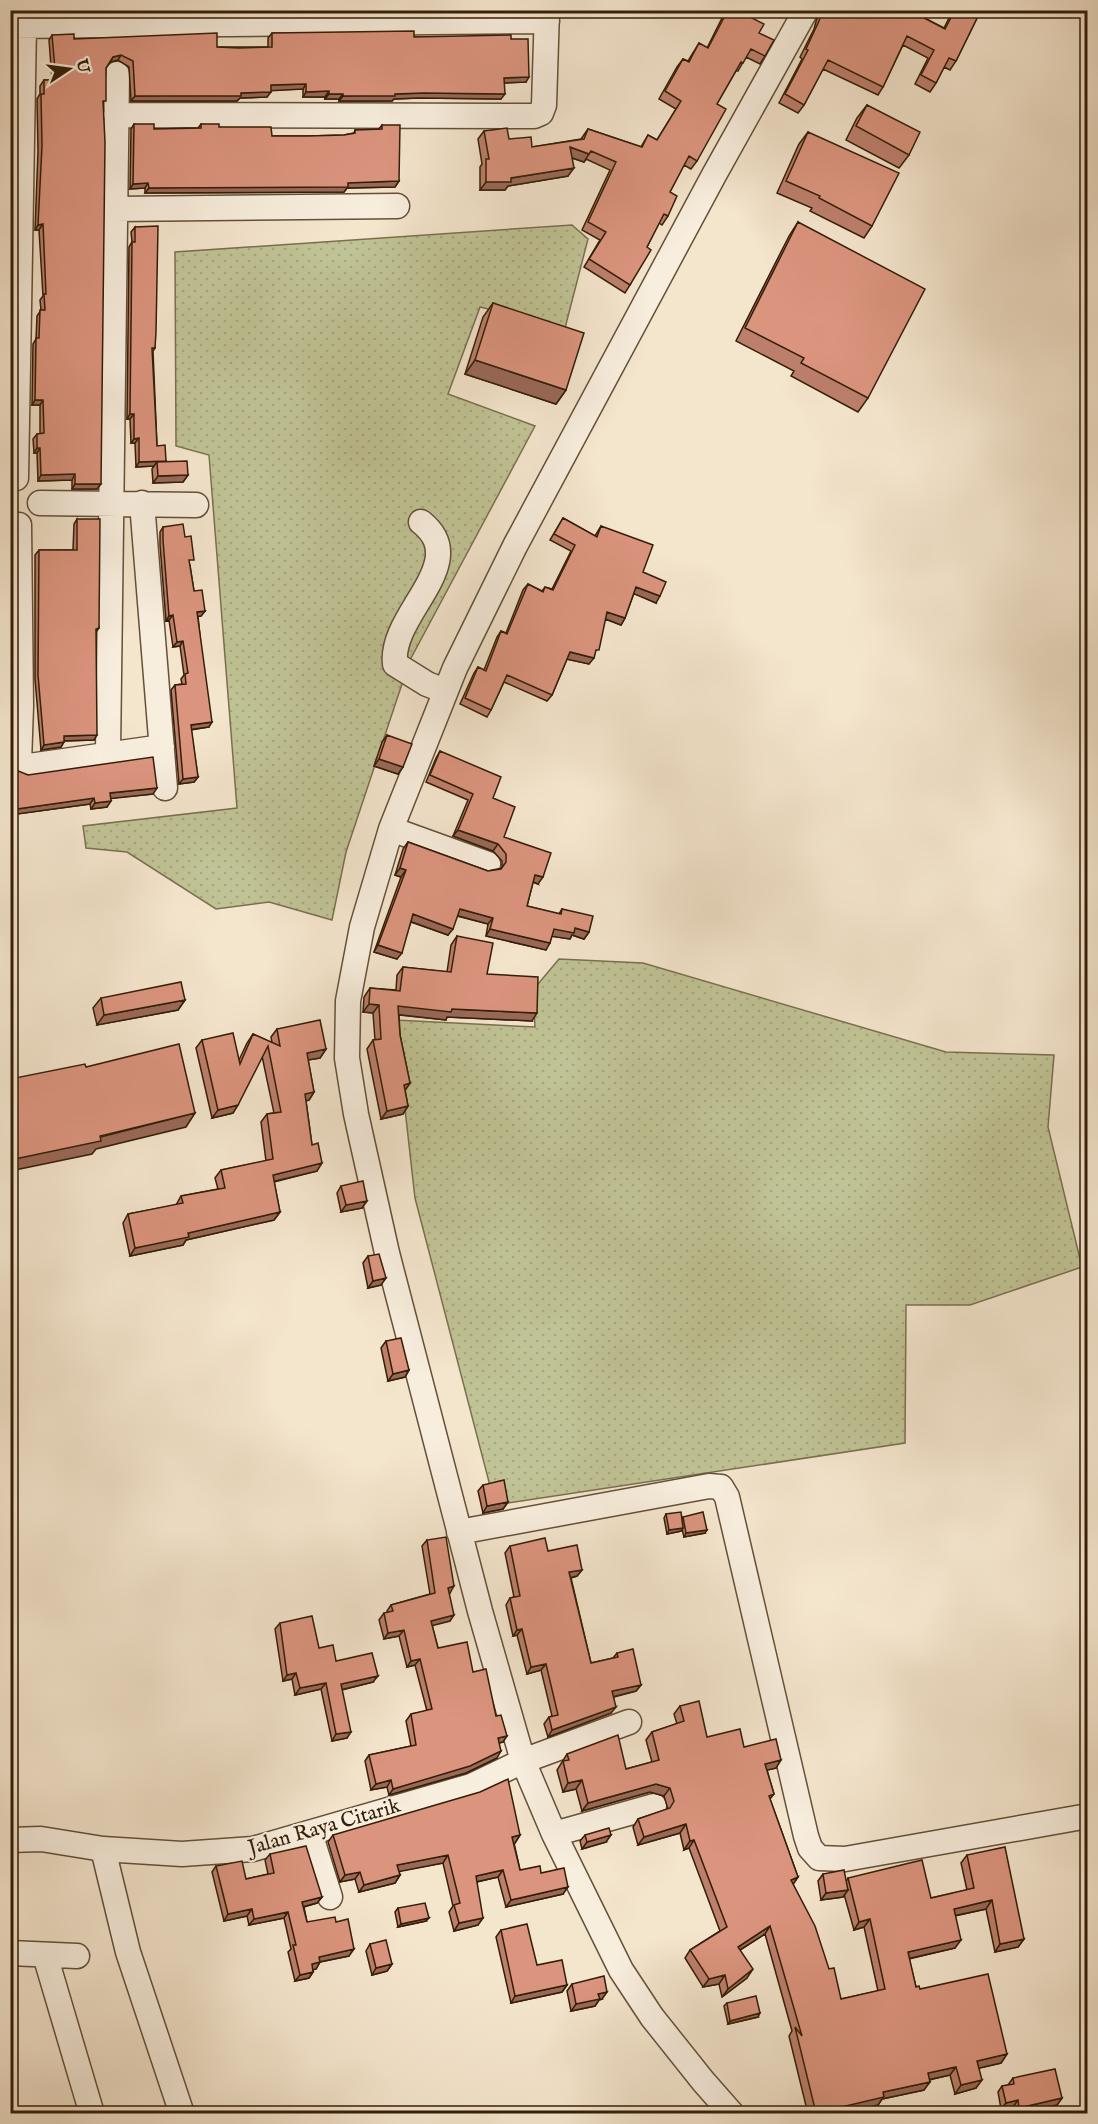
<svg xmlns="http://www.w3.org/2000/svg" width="1098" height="2124" font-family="'IM FELL English',serif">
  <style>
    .grass { fill: url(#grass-dots); stroke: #7a704e; stroke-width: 1.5 }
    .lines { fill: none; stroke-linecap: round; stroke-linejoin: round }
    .minor-casing { stroke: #645038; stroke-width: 27 }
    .minor { stroke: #f8eede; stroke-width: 24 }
    .wall { fill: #bc7f6c; stroke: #341e07; stroke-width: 1.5 }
    .shaded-wall { fill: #996858; stroke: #341e07; stroke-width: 1.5 }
    .building { fill: #db947e; stroke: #341e07; stroke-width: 1.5 }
    .labels { text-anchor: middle; stroke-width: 4.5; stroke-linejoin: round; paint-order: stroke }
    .street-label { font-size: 21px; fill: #341e07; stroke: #f8eede }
  </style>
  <defs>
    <pattern id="grass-dots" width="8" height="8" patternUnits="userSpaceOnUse" patternTransform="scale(1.5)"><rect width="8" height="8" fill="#c0c395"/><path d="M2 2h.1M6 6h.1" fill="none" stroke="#a6a77f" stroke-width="1.8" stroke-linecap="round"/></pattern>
  </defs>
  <rect width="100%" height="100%" fill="#f4e5cd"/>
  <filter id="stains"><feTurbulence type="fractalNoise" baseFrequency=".00333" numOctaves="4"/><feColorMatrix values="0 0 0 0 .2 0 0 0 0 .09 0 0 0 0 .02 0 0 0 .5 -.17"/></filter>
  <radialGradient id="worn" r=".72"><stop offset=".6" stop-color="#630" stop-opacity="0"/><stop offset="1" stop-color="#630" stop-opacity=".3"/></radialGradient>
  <path class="grass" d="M572 225 588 239 565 328 480 307 448 394 535 426 410 660 346 852 332 920 269 902 216 909 127 852 86 848 83 826 237 808 209 455 176 446 175 252Z
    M559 959 643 963 946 1052 1054 1055 1048 1127 1082 1267 970 1305H906L905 1443 495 1505 415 1198 395 1020 535 1027 533 990Z"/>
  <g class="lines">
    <g class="minor-casing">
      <path id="minor" d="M10 26 547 21
        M116 115 534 116 541 113 544 105 547 10
        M116 209 397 206
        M16 478 24 25
        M40 503 196 505
        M142 503 165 788
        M421 522C473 563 389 614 395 664L427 684 445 691
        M19 525 21 706 19 763 22 767 162 747
        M108 752 117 74
        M391 829 488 864
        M459 1532 709 1486 721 1487 727 1497 806 1836 810 1848 819 1858 845 1859 1088 1816
        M310 1833 330 1897
        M554 1834 654 1806
        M10 1840 41 1839 103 1849 182 1854 253 1849 471 1786 523 1761 629 1722
        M103 1849 128 1952 182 2114
        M10 1953 77 1956
        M45 1955 92 2114
        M732 2114 703 2081 652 2017 621 1970 554 1834 523 1761 480 1611 387 1253 356 1114 347 1058 348 1001 362 927 391 829 455 668 515 546 714 175 806 10"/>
    </g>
    <use href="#minor" class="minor"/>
  </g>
  <path class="wall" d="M726 10H749L746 15 759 33 765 56 760 64 746 57 738 71H736L717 104 697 161 691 169 684 165 670 192 668 216 662 225 659 223 647 247 630 285 625 293 584 267 600 240 582 230 610 170 586 159 584 162 572 158 568 176 508 186 505 190H480V167L482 164 478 139 484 131 532 147 581 139 588 129 641 147 648 135 657 140 676 109 659 99 677 67 683 59 688 61 699 43 707 48Z
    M780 10H790L787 15Z
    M819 10H909L944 28 953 10H981L956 61 950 70 944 67 936 83 930 92 915 84 928 58 903 45 883 87 878 95 823 69 804 105 798 113 779 103 802 59 800 57 814 29Z
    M272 33 414 37 511 39 526 82 504 83 501 99 419 98 394 99 392 101H339V99H325V97H303V89L271 90 267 97 240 98 237 101H131L129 67 118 60 110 62 106 68 103 105 97 489H72V480L38 481 37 453H34L33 439 37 434H40V405H32L33 344 36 339 37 316 41 310 40 300 43 296 39 230H35L38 151 37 99 40 94V86L44 80H52L49 40 52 35 74 39 217 47H268V38Z
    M867 105 909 155 899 168 846 140 857 118Z
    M134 124 154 129 198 128 201 124 272 136H308L344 135 354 133 355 130H378L382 125 399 181 395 187 347 188 344 192 145 193V188L130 189 131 129Z
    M808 132 872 226 864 238 810 211 812 208 777 193 799 144Z
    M798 222 868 398 858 412 791 376 794 371 736 341 789 236Z
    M135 227 155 348 153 351 157 446 166 461 188 475 183 482 153 483 152 469 154 466 136 467 135 443H131L130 419H127L129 247 132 242 131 232Z
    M493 303 566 390 556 404 465 374 483 317Z
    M563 518 595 536 601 526 643 572 656 603 634 593 625 618 621 625 605 619 594 656 589 664 567 659 552 695 547 701 504 682 491 710 487 717 460 704 474 673 478 667 484 670 497 637 501 631 506 633 523 590 528 584 542 591 545 587 552 589 571 551 550 540Z
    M77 519 99 628 96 632 94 740 64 741 61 747 41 750 35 679V555L39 550H73L74 524Z
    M163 527 190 565 194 591 205 611 201 616H198L209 727 191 730 198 777 194 782 179 784 171 690 175 685 182 684 181 679 184 675 180 646 173 647 169 620 166 621 160 545V532Z
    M387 735 403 767 398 774 374 766 382 742Z
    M440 751 493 798 504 837 538 884 533 882 527 906 559 914 562 909 589 932 584 939 572 935 570 939 552 936 546 950 486 936 488 924 457 916 448 935 411 922 397 959 374 952 401 877 395 875 403 849 408 842 488 871 502 868V861L493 851 453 836 468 800 426 782 436 758Z
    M10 771 28 775 153 794 111 798 107 807 91 809 90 804 10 815Z
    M457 936 487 974 532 1021 447 1017 446 1020 399 1015 400 1035 410 1083 405 1090 408 1106 403 1114 381 1119 367 1049 373 1040H375L373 1013 363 1012 364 997 370 988 396 990 397 975 403 967 447 972 451 945Z
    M101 998 185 1000 178 1010 97 1025 93 1008Z
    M277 1029 326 1049 320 1058 308 1060 314 1092 309 1100 306 1101 312 1145 317 1171 274 1182 280 1212 274 1220 186 1240 183 1245 130 1256 123 1223 128 1214 176 1205 181 1196 218 1189 215 1178 221 1170 266 1161 261 1122 267 1114 274 1113 262 1056 233 1113 212 1118 196 1048 202 1040 239 1060 247 1043 253 1034 272 1043 271 1037Z
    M341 1186 362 1208 341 1212 337 1193Z
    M368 1256 381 1285 368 1288 363 1263Z
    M386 1341 409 1370 405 1377 388 1381 381 1348Z
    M483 1485 508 1502 503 1509 483 1513 478 1491Z
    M666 1514 682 1519 683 1517 705 1533 684 1537 682 1529 681 1531 667 1534 664 1518Z
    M427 1540 450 1593H449L450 1621 432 1625 438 1648 473 1672 496 1716 503 1742 499 1743 497 1758 466 1773 389 1795 387 1787 371 1790 365 1761 369 1755 411 1746 406 1721 411 1714 427 1711 415 1665 407 1667 399 1636 384 1639 379 1620 384 1613H387V1611L391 1605 430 1594 422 1546Z
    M510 1546 548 1551 582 1570 577 1576 571 1578 591 1663 613 1658 617 1653 641 1685 636 1691 614 1697 611 1713 548 1737 544 1724 549 1717 552 1716 541 1670 527 1674 517 1635 513 1636 506 1605 510 1598 514 1597 505 1553Z
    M280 1623 336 1661 373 1682 342 1690 347 1738 332 1741 321 1689 295 1695 292 1679 283 1681 275 1629Z
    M680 1706 707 1737 744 1747 776 1768 767 1770 774 1794 770 1799 798 1877 793 1884 841 1999 878 1991 864 1927 854 1930 844 1894 843 1897 821 1900 818 1881 823 1874 846 1882 848 1878 931 1898 967 1890 961 1863 967 1855 1024 1939 1018 1947 995 1952 986 1909 955 1916V1948L909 1959 916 1987 1007 2054 1001 2063 979 2068 976 2088 955 2094 950 2075 929 2080 924 2090 882 2099 878 2105 843 2114H808L789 2036 792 2031 765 1934 740 1950 747 1978 722 1997 719 1984 703 1987 685 1958 690 1950 720 1931 689 1848 684 1850 680 1833 638 1845 633 1827 638 1819 668 1809 664 1796 650 1792 582 1811 576 1789 563 1792 557 1770 567 1754 626 1769 652 1762 646 1740 652 1732 677 1724 674 1714Z
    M333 1835H520L515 1843H514L520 1870 541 1873 563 1894 506 1907 498 1877 477 1882 478 1925 454 1931 449 1912 453 1906 443 1863 399 1871 400 1875 395 1883 359 1892 355 1879 340 1882 328 1842Z
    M585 1835 606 1842 582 1849 580 1841Z
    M270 1854 322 1897 317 1903 304 1907 307 1922H336L349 1956 320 1962 316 1969H313V1972L309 1978 295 1981 288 1952 291 1949 284 1918 249 1925 247 1916 224 1921 212 1872 216 1866 246 1879 268 1874 265 1860Z
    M398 1908 426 1921 398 1927 395 1912Z
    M501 1930 537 1965 567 1985 562 1992 511 2003 496 1937Z
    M370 1944 392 1964 387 1971 372 1975 366 1951Z
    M572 1984 602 1999 599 2000 595 2006 571 2011 567 1991Z
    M727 2003 758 2017 728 2024 724 2006Z
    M1013 2078 1062 2098 1057 2105 1018 2114H1015L1013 2107 1001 2109 998 2092 1002 2086 1008 2085Z"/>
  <path class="shaded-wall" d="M121 55 118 60 110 62 113 57Z
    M529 77 526 82 501 83 504 78Z
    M306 84 303 89 267 91 271 85Z
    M329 91 325 97H303L306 92Z
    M271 92 267 97 240 98 237 101H131L135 96Z
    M423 93 505 94 501 99 419 98 394 99 392 101H339L343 96Z
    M329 94H343L339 99H325Z
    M570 147 589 154 584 162 564 155Z
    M574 168 568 176 508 186 505 190H480L486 182Z
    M399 181 395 187 347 188 344 192 145 193 149 188Z
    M148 183 145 188 130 189 133 184Z
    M43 224 39 230H35L38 225Z
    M475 360 566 390 556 404 465 374Z
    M35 400H43L40 405H32Z
    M130 414H134L130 419H127Z
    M139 438 135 443H131L134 439Z
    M37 448H40L37 453H34Z
    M166 461 157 462 154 466 136 467 139 462Z
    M75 474 72 480 38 481 41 475Z
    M188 475 183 482 153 483 158 476Z
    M75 484H101L97 489H72Z
    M636 587 660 596 656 603 632 593Z
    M205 611 201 616 194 617 197 612Z
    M607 612 625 618 621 625 603 618Z
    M173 615 169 620 166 621 169 616Z
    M183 641 180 646 173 647 177 642Z
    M570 652 594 658 589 664 566 659Z
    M212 722 209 727 187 730 191 725Z
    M97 735 94 740 61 741 64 736Z
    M64 742 61 747 41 750 44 745Z
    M379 759 403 767 398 774 374 766Z
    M198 777 194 782 179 784 183 779Z
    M157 788 153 794 106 799 110 793Z
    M94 798 90 804 10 815V810Z
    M111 801 107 807 91 809 95 803Z
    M458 830 498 844 493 851 453 836Z
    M400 868 406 870 401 877 395 875Z
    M535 875 543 877 538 884 531 881Z
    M460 909 493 918 488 924 455 915Z
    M413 914 453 929 448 935 409 921Z
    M575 928 589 932 584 939 572 935 570 939 549 936 554 929Z
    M490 929 550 943 546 950 486 936Z
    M378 945 402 953 397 959 374 952Z
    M185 1000 178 1010 97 1025 104 1015Z
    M369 1004 379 1005 373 1013 363 1012Z
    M398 1006 452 1009 537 1013 532 1021 447 1017 446 1020 393 1014Z
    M326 1049 320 1058 301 1061 307 1053Z
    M410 1083 404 1092V1085Z
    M314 1092 309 1100 299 1102 305 1094Z
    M238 1105 233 1113 212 1118 218 1110Z
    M408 1106 403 1114 381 1119 387 1111Z
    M195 1113 186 1127 96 1149 92 1154 10 1171V1160Z
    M322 1163 317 1171 267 1183 273 1175Z
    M367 1201 362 1208 341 1212 346 1205Z
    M280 1212 274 1220 186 1240 183 1245 130 1256 135 1248 188 1233Z
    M386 1278 381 1285 368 1288 373 1281Z
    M409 1370 405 1377 388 1381 393 1374Z
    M508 1502 503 1509 483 1513 487 1506Z
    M683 1528 681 1531 667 1534 669 1530Z
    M707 1530 705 1533 684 1537 686 1533Z
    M582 1570 577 1576 565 1579 569 1572Z
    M454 1586 450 1593 443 1594 448 1588Z
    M454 1615 450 1621 427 1627 431 1621Z
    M522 1629 517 1635 513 1636 517 1630Z
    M404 1630 399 1636 384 1639 388 1633Z
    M420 1659 415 1665 407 1667 411 1661Z
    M546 1664 541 1670 527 1674 531 1667Z
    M296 1673 292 1679 283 1681 287 1675Z
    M378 1676 373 1682 336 1691 341 1684Z
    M326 1683 321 1689 295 1695 300 1688Z
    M641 1685 636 1691 608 1698 612 1691Z
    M616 1707 611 1713 548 1737 552 1730Z
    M351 1732 347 1738 332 1741 336 1734Z
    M507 1736 503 1742 494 1744 498 1738Z
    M501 1751 497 1758 466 1773 389 1795 393 1789Z
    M781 1760 776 1768 759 1772 765 1764Z
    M391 1780 387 1787 371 1790 376 1784Z
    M582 1780 576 1789 563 1792 568 1783Z
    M656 1784 670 1788 664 1796 650 1792 582 1811 588 1803Z
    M686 1824 680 1833 638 1845 644 1837Z
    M520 1835 515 1843 507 1845 512 1837Z
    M611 1835 606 1842 582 1849 587 1842Z
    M694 1840 689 1848 684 1850 690 1841Z
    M448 1855 443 1863 392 1873 397 1865Z
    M503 1870 498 1877 471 1883 476 1876Z
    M360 1872 355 1879 340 1882 345 1875Z
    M400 1875 395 1883 359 1892 364 1885Z
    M798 1877 792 1886 791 1880Z
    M568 1887 563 1894 506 1907 511 1900Z
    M848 1890 843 1897 821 1900 826 1893Z
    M322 1897 317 1903 298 1908 302 1902Z
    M992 1900 986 1909 948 1917 954 1909Z
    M252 1909 247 1916 224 1921 228 1914Z
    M288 1912 284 1918 249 1925 254 1919Z
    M429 1918 426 1921 398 1927 401 1924Z
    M483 1918 478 1925 454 1931 459 1923Z
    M870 1919 864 1927 854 1930 859 1922Z
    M770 1926 765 1934 732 1955 738 1947Z
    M1024 1939 1018 1947 995 1952 1000 1944Z
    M961 1940 955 1948 902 1960 908 1952Z
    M354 1949 349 1956 314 1963 319 1957Z
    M320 1962 316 1969 307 1971 312 1964Z
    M392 1964 387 1971 372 1975 376 1968Z
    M753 1969 747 1978 722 1997 728 1989Z
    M313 1972 309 1978 295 1981 300 1975Z
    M725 1975 719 1984 703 1987 709 1979Z
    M567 1985 562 1992 511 2003 515 1996Z
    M607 1992 602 1999 599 2000 595 2006 571 2011 576 2004 598 1994Z
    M760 2013 758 2017 728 2024 730 2021Z
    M1007 2054 1001 2063 971 2070 977 2061Z
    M956 2067 950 2075 922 2081 928 2073Z
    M982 2080 976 2088 955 2094 961 2085Z
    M930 2082 924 2090 882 2099 878 2105 843 2114H815L883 2092Z
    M1062 2098 1057 2105 1015 2114 1019 2108Z
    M1018 2100 1013 2107 1001 2109 1006 2103Z"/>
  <path class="building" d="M728 10H749L746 15 764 24 759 33 774 40 765 56 751 49 743 63 741 62 717 104 726 109 697 161 689 156 670 192 677 196 668 216 664 214 647 247 651 250 630 285 589 259 606 232 588 222 616 162 591 151 589 154 570 147 574 168 511 178V182H486V159H489L484 131 507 128 509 139 531 137 532 147 584 139 588 129 642 147 648 135 657 140 681 101 665 91 683 59 689 62 699 43 708 48Z
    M822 10H909L945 29 955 10H981L956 61 949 58 936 83 921 75 934 50 907 36 883 87 828 60 804 105 785 94 808 50 806 49 819 21Z
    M414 31V37L511 35V39H528L529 77 504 78 505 94 423 93 395 94V96H343V94H329V91L306 92V84L271 85V92L241 93V96H135L133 61 121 55 113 57 106 68V101H103L105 142 101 484H75V474L41 475 40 448H37V434L44 433 43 400H35L36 338H39L40 310H45L44 294H46L43 224 38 225 42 146 41 94H44V80H56L52 35 74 34V39L217 33V47L239 48 272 47V33Z
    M10 36H13V65H10Z
    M867 105 920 132 909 155 856 126Z
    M134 124H154V129L201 128V124H219V127H271L272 136H308L344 135 355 133V130L382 129V125H400L399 181 348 183V187L149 188 148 183 133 184Z
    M808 132 899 173 872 226 819 198 820 196 786 181Z
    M798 222 925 289 868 398 801 363 804 358 745 328Z
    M158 226 156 332 155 348H152L157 446 165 445 166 461 139 462V438L134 439V414H130L132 242H135V227Z
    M493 303 584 333 566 390 475 360Z
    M187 461 188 475 158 476 157 462Z
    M563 518 597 537 601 526 653 545 643 572 666 582 660 596 636 587 625 618 607 612 599 650H596L594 658 570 652 552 695 507 675 491 710 465 698 478 667 486 671 501 631 507 634 528 584 543 592 545 587 553 590 575 545 554 534Z
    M77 519H100L99 628 96 629 97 735 64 736V742L44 745 38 675 39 550H77Z
    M183 524 185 537 191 536 194 560H189L194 591 202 590 205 611 197 612 212 722 191 725 198 777 183 779 175 685 186 684 185 674 188 673 183 641 177 642 173 615 169 616 163 540V527Z
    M387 735 412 744 403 767 379 759Z
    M440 751 501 777 493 798 515 807 504 837 551 853 543 877 535 875 527 906 561 914 562 909 593 916 589 932 575 928 574 933 554 929 550 943 490 929 493 918 460 909 453 929 413 914 402 953 378 945 406 870 400 868 408 842 488 871 501 869 506 862V854L498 844 458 830 473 794 430 775Z
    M153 757 157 788 110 793 111 801 95 803 94 798 10 810V771L16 770 28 775Z
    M457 936 493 943 487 974 538 977 537 1013 452 1009 451 1012 398 1006 400 1035 410 1083 404 1085 408 1106 387 1111 373 1040 381 1039 379 1005 369 1004 370 988 400 991 403 967 451 972Z
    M181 982 185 1000 104 1015 101 998Z
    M320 1020 326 1049 307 1053 314 1092 305 1094 312 1145 318 1143 322 1163 273 1175 280 1212 188 1233 189 1237 135 1248 128 1214 183 1203 181 1196 225 1188 221 1170 273 1159 267 1114 281 1112 268 1046 238 1105 218 1110 202 1040 233 1033 240 1064 253 1034 280 1046 277 1029Z
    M179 1044 195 1113 100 1136 101 1141 10 1160V1079L85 1064 86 1067Z
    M363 1181 367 1201 346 1205 341 1186Z
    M379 1254 386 1278 373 1281 368 1256Z
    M401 1338 409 1370 393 1374 386 1341Z
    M504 1480 508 1502 487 1506 483 1485Z
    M681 1512 683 1528 669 1530 666 1514Z
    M703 1512 707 1530 686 1533 683 1517Z
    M446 1537 454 1586 448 1588 454 1615 431 1621 438 1648 467 1642 473 1672 486 1669 496 1716 501 1715 507 1736 498 1738 501 1751 470 1766 393 1789 391 1780 376 1784 369 1755 416 1745 411 1714 432 1709 420 1659 411 1661 404 1630 388 1633 384 1613 393 1611 391 1605 435 1593 427 1540Z
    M545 1538 548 1551 577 1545 582 1570 569 1572 591 1663 618 1657 617 1653 633 1649 641 1685 612 1691 616 1707 552 1730 549 1717 558 1715 546 1664 531 1667 522 1629 517 1630 510 1598 520 1596 510 1546Z
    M312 1616 319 1648 333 1645 336 1661 372 1653 378 1676 341 1684 351 1732 336 1734 326 1683 300 1688 296 1673 287 1675 280 1623Z
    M699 1701 707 1737 740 1729 744 1747 776 1739 781 1760 765 1764 774 1794 769 1796 798 1877 791 1880 815 1926 829 1969 834 1968 841 1999 885 1989 870 1919 859 1922 848 1878 922 1860 931 1898 974 1888 967 1855 1005 1847 1024 1939 1000 1944 992 1900 954 1909 961 1940 908 1952 916 1987 919 1986 920 1989 988 1974 1007 2054 977 2061 982 2080 961 2085 956 2067 928 2073 930 2082 883 2092 884 2097 816 2113 795 2027 802 2036 770 1926 738 1947 753 1969 728 1989 725 1975 709 1979 690 1950 727 1927 694 1840 690 1841 686 1824 644 1837 638 1819 670 1808 674 1801 670 1788 656 1784 588 1803 582 1780 568 1783 563 1761 569 1760 567 1754 618 1735 626 1769 659 1760 652 1732 684 1721 680 1706Z
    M508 1779 520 1835 512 1837 520 1870 540 1866 541 1873 564 1868 568 1887 511 1900 503 1870 476 1876 483 1918 459 1923 454 1905 460 1903 448 1855 397 1865 400 1875 364 1885 360 1872 345 1875 333 1835 480 1792Z
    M609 1828 611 1835 587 1842 585 1835Z
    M306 1846 322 1897 302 1902 307 1922 335 1917 336 1922 348 1919 354 1949 319 1957 320 1962 312 1964 313 1972 300 1975 293 1945H296L288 1912 254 1919 252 1909 228 1914 216 1866 242 1861 246 1879 274 1873 270 1854Z
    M844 1870 848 1890 826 1893 823 1874Z
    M425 1903 429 1918 401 1924 398 1908Z
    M527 1924 537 1965 562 1960 567 1985 515 1996 501 1930Z
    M386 1940 392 1964 376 1968 370 1944Z
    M604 1976 607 1992 598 1994 600 1999 576 2004 572 1984Z
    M756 1996 760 2013 730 2021 727 2003Z
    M1055 2069 1062 2098 1019 2108 1018 2100 1006 2103 1002 2086 1014 2084 1013 2078Z"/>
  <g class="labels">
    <g class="street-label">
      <text transform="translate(324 1826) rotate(-16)" y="7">Jalan Raya Citarik</text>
    </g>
  </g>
  <rect width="1098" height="2124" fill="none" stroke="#f4e5cd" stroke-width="36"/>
  <rect x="12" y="12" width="1074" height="2100" fill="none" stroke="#341e07" stroke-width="3"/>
  <rect x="18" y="18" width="1062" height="2088" fill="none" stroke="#341e07" stroke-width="1.5"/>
  <g transform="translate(69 69) rotate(77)" stroke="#f8eede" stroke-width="4.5" paint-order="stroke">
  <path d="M0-4.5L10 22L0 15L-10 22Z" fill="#341e07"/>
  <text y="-9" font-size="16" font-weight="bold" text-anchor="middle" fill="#341e07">U</text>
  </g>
  <rect width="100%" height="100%" filter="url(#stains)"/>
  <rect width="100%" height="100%" fill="url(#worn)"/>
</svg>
